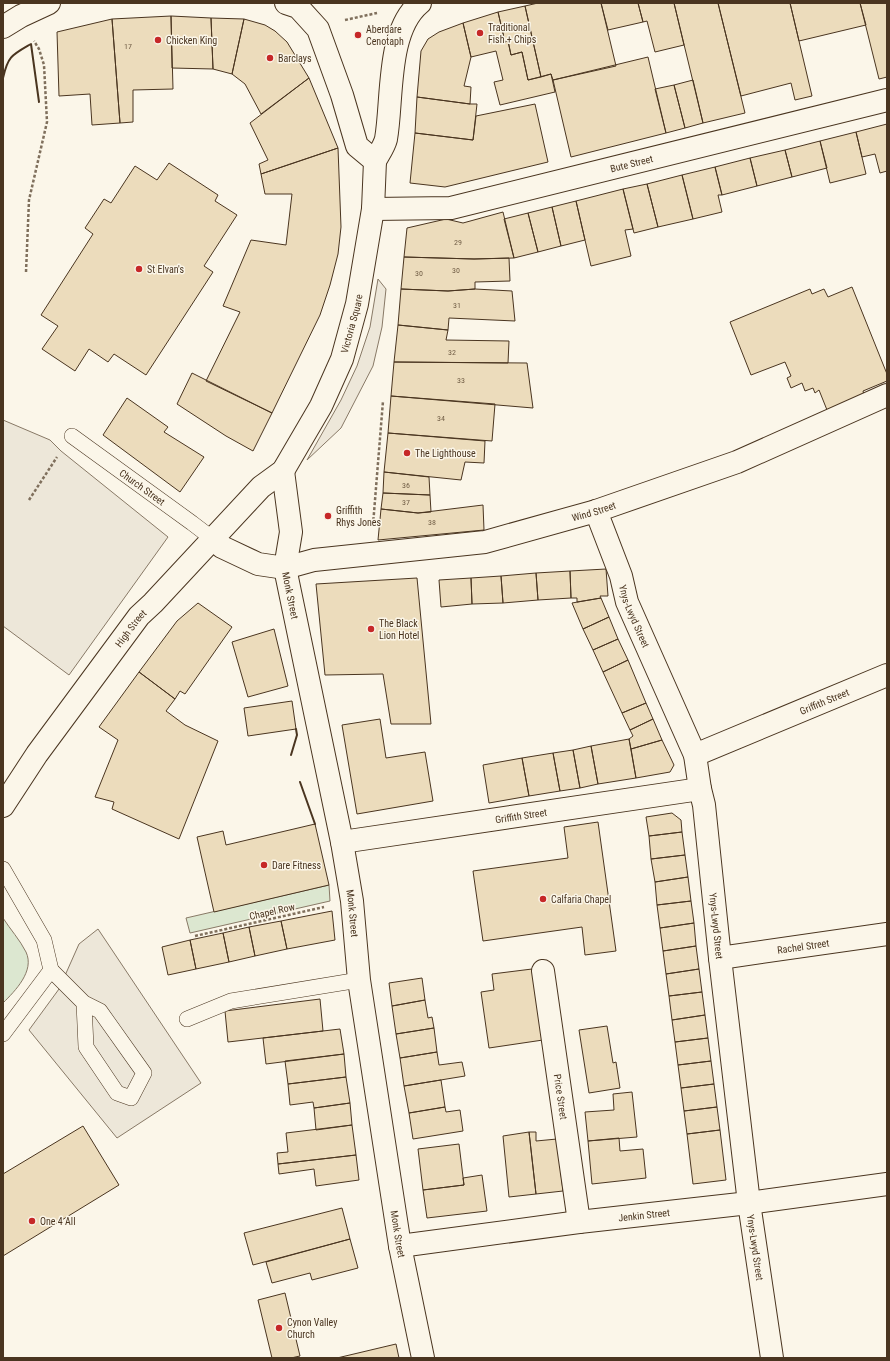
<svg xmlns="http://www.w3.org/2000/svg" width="890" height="1361" font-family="'Roboto Condensed',sans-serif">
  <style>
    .green { fill: #dce7d0; stroke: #887966 }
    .parking { fill: #ede7d9; stroke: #887966 }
    .building { fill: #ecdcbc; stroke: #4a3520 }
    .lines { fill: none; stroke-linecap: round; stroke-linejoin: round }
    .service-casing { stroke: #4a3520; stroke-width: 16 }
    .minor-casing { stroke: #4a3520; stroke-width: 24 }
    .secondary-casing { stroke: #4a3520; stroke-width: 24 }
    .primary-casing { stroke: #4a3520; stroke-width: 24 }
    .path { stroke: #7f6f5c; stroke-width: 2.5; stroke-dasharray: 3 2; stroke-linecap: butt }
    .service { stroke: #fbf6e9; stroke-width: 15 }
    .minor { stroke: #fbf6e9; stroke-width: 22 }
    .secondary { stroke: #fbf6e9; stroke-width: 22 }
    .primary { stroke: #fbf6e9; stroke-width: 22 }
    .wall { stroke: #4a3520; stroke-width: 2 }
    .poi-dot { fill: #c62828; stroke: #fbf6e9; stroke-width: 1.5 }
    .labels { text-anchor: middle; stroke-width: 3; stroke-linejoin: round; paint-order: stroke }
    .number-label { font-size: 8px; fill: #725f47 }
    .poi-label { font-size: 10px; fill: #4a3520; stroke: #fbf6e9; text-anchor: start }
    .street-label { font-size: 10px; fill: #4a3520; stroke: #fbf6e9 }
  </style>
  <rect width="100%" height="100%" fill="#fbf6e9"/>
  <path class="green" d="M329 885 330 901 190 933 186 918Z
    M3 918C10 929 20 940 26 952 35 971 15 991 3 1003Z"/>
  <path class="parking" d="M378 279 386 289 382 327 373 366 341 428 307 460 341 400 357 366 370 327Z
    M3 420 50 440 61 451 168 537 69 675 3 626Z
    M98 929 201 1083 117 1138 29 1030 59 989 79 944Z"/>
  <path class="building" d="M538 3H601L616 66 553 80 551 74 541 77 525 6Z
    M601 3H638L643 22 608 30Z
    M638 3H674L684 45 655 52 647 21 643 22Z
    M674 3H718L745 113 703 123Z
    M718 3H790L812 96 795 100 791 83 741 96Z
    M790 3H860L866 25 799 41Z
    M860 3H887V77L879 79Z
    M525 6 541 77 528 80 522 52 511 55 508 41 505 42 498 12Z
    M498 12 505 42 508 41 511 55 522 52 528 80 551 74 555 92 500 105 494 82 503 80 496 51 471 57 463 23Z
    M171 16 211 18 213 69 172 68Z
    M171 16 173 89 133 90V122L120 123 112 19Z
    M211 18 244 19 232 74 213 69Z
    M112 19 120 123 92 125 90 94 59 96 57 32Z
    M244 19 265 25 275 31 287 42 309 78 261 114 245 84 232 74Z
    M463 23 471 57 464 86 471 87 470 104 417 97 421 51 428 39 439 32Z
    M648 57 666 133 571 157 553 80Z
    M309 78 338 148 261 174 259 164 268 160 250 123Z
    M693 80 703 123 685 128 674 85Z
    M674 85 685 128 666 133 655 89Z
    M417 97 470 104H477L473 140 415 133Z
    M535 104 548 162 445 187 410 183 415 133 473 140 476 116Z
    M887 124V171L880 173 875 154 862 157 856 132Z
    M856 132 866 174 830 183 820 141Z
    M820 141 827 168 792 177 785 150Z
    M338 148 341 227 338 254 330 285 320 315 272 413 206 381 240 312 223 306 251 240 286 245 292 194H265L261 174Z
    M785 150 792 177 757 186 750 158Z
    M750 158 757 186 722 195 715 167Z
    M169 163 218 195 215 201 237 215 204 266 213 272 146 375 114 354 108 362 89 349 75 371 42 349 58 326 41 315 93 234 85 228 104 199 111 203 135 166 157 180Z
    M715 167 722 195H718L722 212 693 219 682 175Z
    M682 175 693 219 658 227 647 184Z
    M647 184 658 227 634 233 623 189Z
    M623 189 633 229 625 230 631 256 591 266 576 201Z
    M576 201 585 240 561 246 552 207Z
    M552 207 561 246 538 252 528 213Z
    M503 212 514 258 474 259 404 257 407 228 446 219 463 223Z
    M528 213 538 252 514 258 504 219Z
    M404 257 474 259 509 258 510 281 475 282V289L448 291 401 289Z
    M852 287 887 374V381L863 391 864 395 827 410 819 390 815 393 813 388 805 391 802 383 791 388 787 378 791 376 785 362 751 375 730 322 810 289 812 294 824 289 828 297Z
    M401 289 448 291 475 289 512 291 515 321 449 318 448 330 398 325Z
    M398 325 448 330 446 340 509 341 508 363 394 362Z
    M394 362 527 363 533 408 391 396Z
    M192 373 272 413 253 451 226 436 177 404Z
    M391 396 495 404 492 441 388 433Z
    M127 398 168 427 164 432 204 457 180 492 103 435Z
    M388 433 485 441 484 463 465 462 461 480 384 472Z
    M384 472 429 477 430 495 383 493Z
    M383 493 430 495 431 512 418 513 381 509Z
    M483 505 484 530 378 540 381 509 418 513Z
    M606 569 608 596H600L601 598 577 602V598H571L570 571Z
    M570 571 571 598 538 600 536 573Z
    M536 573 538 600 503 603 501 576Z
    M501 576 503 603 472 604 471 578Z
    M417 578 431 724H391L383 674 325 675 316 584Z
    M471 578 472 604 441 607 439 580Z
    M601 598 609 617 583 629 572 603Z
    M198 603 232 627 185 694 180 691 175 699 139 672 177 621Z
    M609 617 618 639 593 650 583 629Z
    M274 629 288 686 248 697 232 642Z
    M618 639 628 660 603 672 593 650Z
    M628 660 646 703 622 713 603 672Z
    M139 672 175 699 166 711 185 725 218 741 179 839 112 809 114 802 95 797 118 740 99 727Z
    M292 701 296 729 248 736 244 708Z
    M646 703 653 719 630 730 622 713Z
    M380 719 386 758 425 752 433 801 357 814 342 725Z
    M653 719 662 740 631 749 629 739 633 736 630 730Z
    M629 739 636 778 598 784 591 746Z
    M662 740 674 765 670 772 636 778 631 749Z
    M591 746 598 784 580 788 573 750Z
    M573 750 580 788 560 791 553 753Z
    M553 753 560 791 529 796 522 758Z
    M522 758 529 796 489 803 483 765Z
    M672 813 681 820 682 832 649 836 646 817Z
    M598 822 616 951 585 955 582 927 483 941 473 871 568 858 564 827Z
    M315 824 329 885 214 912 197 837 223 831 226 845Z
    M682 832 685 855 651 859 649 836Z
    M685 855 688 877 655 882 651 859Z
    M688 877 691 901 657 905 655 882Z
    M691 901 694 923 660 928 657 905Z
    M332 911 335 940 287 949 281 921Z
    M281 921 287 949 255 956 249 927Z
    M694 923 696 946 663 951 660 928Z
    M249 927 255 956 229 962 223 933Z
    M223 933 229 962 196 969 190 940Z
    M190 940 196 969 168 975 162 947Z
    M696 946 699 969 666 974 663 951Z
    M532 969 543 1040 489 1048 481 992 494 990 492 974Z
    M699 969 702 992 669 996 666 974Z
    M422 978 425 1000 392 1006 389 983Z
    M702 992 705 1015 672 1020 669 996Z
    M320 999 323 1031 228 1042 225 1011Z
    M425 1000 428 1018 432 1017 434 1028 396 1034 392 1006Z
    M705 1015 708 1038 675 1042 672 1020Z
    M607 1026 613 1063 616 1062 620 1088 589 1093 579 1030Z
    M434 1028 437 1052 400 1058 396 1034Z
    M340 1029 344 1054 266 1064 263 1038Z
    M708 1038 711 1061 678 1065 675 1042Z
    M437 1052 439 1065 462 1062 465 1076 404 1086 400 1058Z
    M344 1054 346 1077 288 1084 285 1061Z
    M711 1061 714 1084 681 1088 678 1065Z
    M346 1077 350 1103 314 1108 313 1102 290 1105 288 1084Z
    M441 1080 445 1107 409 1113 404 1086Z
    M714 1084 717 1107 684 1111 681 1088Z
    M632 1092 637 1137 588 1141 585 1112 614 1110 613 1094Z
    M350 1103 352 1125 316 1130 314 1108Z
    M445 1107 446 1112 460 1110 463 1131 413 1139 409 1113Z
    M717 1107 720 1130 687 1134 684 1111Z
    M352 1125 356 1155 278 1164 277 1153 288 1152 286 1133Z
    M83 1126 119 1185 3 1256V1174Z
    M720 1130 726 1180 693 1184 687 1134Z
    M529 1132H536V1141L557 1139 563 1191 536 1194Z
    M529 1132 536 1194 509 1197 503 1136Z
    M619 1138 620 1151 643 1149 646 1178 592 1184 588 1141Z
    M459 1144 464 1185 423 1190 418 1149Z
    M356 1155 359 1180 316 1186 314 1169 279 1174 278 1164Z
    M482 1175 487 1211 427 1218 423 1190 464 1185 463 1178Z
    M342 1208 350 1239 253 1265 244 1233Z
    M350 1239 358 1268 312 1280 310 1273 272 1283 266 1262Z
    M285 1293 300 1356 291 1358H272L258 1300Z
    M396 1344 399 1358H337Z"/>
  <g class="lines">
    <g class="service-casing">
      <g id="service">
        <path id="s1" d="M72 436 192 523 213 539"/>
        <path d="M3 869 44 940 51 970 3 1034"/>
        <path d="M51 970 84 1003 100 1011 144 1073 131 1098 117 1093 86 1047 84 1003"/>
        <path d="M187 1019 231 1001 359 980"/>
      </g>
    </g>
    <g class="minor-casing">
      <g id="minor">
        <path id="s2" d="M373 209 451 208 887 100"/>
        <path id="s3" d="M596 511 621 576 627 602 695 755 700 789 704 805 720 958 749 1203 772 1358"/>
        <path id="s4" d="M285 568 314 560 485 542 596 511 737 462 887 395"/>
        <path id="s5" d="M695 755 887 675"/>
        <path id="s6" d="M342 842 700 789"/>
        <path id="s7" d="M720 958 887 934"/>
        <path id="s8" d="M543 971 579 1222"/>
        <path id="s9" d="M400 1246 579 1222 749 1203 887 1184"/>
      </g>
    </g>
    <g class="secondary-casing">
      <path id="secondary" d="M375 161C378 155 384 147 386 139 393 100 386 31 420 3"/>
    </g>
    <g class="primary-casing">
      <g id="primary">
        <path d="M3 27 21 16 49 3"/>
        <path id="s10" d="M283 471 291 532 285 568 342 842 352 901 359 980 400 1246 423 1358"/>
        <path d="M213 539 222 547 258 564 285 568"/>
        <path id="s11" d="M3 806 37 754 139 616 153 603 261 487 283 471 321 406 342 359 357 304 373 209 375 161 357 146 342 95 318 29 298 7 286 3"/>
      </g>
    </g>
    <path class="path" d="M486 3V4
      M345 20 377 13
      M26 272 29 200 47 122 44 65 39 49 34 41
      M29 500 57 457
      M373 525 383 401
      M195 936 324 907"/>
    <use href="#service" class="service"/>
    <use href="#minor" class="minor"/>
    <use href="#secondary" class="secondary"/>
    <use href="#primary" class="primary"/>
    <path class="wall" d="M3 78C8 56 12 55 31 44L39 102
      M291 755 297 735 296 729
      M300 782 315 824"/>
  </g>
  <g class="poi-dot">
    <circle cx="480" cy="33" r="4"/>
    <circle cx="358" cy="35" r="4"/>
    <circle cx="158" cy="40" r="4"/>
    <circle cx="270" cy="58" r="4"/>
    <circle cx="139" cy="269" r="4"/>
    <circle cx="407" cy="453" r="4"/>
    <circle cx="328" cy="516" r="4"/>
    <circle cx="371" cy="629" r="4"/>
    <circle cx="264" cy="865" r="4"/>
    <circle cx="543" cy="899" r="4"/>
    <circle cx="32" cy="1221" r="4"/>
    <circle cx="279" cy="1328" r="4"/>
  </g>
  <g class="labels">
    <g class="number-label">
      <text x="128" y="49">17</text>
      <text x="458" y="245">29</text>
      <text x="456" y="273">30</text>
      <text x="419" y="276">30</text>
      <text x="457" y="308">31</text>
      <text x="452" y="355">32</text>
      <text x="461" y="383">33</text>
      <text x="441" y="421">34</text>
      <text x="406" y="488">36</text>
      <text x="406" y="505">37</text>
      <text x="432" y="525">38</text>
    </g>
    <g class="poi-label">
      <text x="488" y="31">Traditional<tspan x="488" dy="12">Fish + Chips</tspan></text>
      <text x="366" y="33">Aberdare<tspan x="366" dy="12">Cenotaph</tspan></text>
      <text x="166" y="44">Chicken King</text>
      <text x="278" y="62">Barclays</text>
      <text x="147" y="273">St Elvan's</text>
      <text x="415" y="457">The Lighthouse</text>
      <text x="336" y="514">Griffith<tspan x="336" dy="12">Rhys Jones</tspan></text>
      <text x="379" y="627">The Black<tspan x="379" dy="12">Lion Hotel</tspan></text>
      <text x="272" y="869">Dare Fitness</text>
      <text x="551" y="903">Calfaria Chapel</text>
      <text x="40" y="1225">One 4 All</text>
      <text x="287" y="1326">Cynon Valley<tspan x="287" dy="12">Church</tspan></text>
    </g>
    <g class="street-label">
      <text dy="4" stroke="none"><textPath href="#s2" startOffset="264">Bute Street</textPath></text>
      <text dy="4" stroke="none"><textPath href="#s11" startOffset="602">Victoria Square</textPath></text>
      <text dy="4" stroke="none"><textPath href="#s1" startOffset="87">Church Street</textPath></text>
      <text dy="4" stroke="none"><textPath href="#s4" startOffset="315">Wind Street</textPath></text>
      <text dy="4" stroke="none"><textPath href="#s10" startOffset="126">Monk Street</textPath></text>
      <text dy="4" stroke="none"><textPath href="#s3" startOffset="112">Ynys-Lwyd Street</textPath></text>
      <text dy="4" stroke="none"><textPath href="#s11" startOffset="219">High Street</textPath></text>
      <text dy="4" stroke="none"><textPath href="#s5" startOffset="140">Griffith Street</textPath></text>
      <text dy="4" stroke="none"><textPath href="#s6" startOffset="181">Griffith Street</textPath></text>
      <text transform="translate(272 911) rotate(-13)" y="4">Chapel Row</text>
      <text dy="4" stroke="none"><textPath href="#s10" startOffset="450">Monk Street</textPath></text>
      <text dy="4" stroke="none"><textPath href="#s3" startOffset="436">Ynys-Lwyd Street</textPath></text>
      <text dy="4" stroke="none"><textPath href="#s7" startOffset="84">Rachel Street</textPath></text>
      <text dy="4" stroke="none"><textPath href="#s8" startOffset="127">Price Street</textPath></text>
      <text dy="4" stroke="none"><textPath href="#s9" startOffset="246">Jenkin Street</textPath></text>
      <text dy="4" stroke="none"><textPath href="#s10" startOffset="774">Monk Street</textPath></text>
      <text dy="4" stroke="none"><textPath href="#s3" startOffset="760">Ynys-Lwyd Street</textPath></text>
    </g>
  </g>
  <rect width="890" height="1361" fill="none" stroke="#4a3520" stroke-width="8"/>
</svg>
